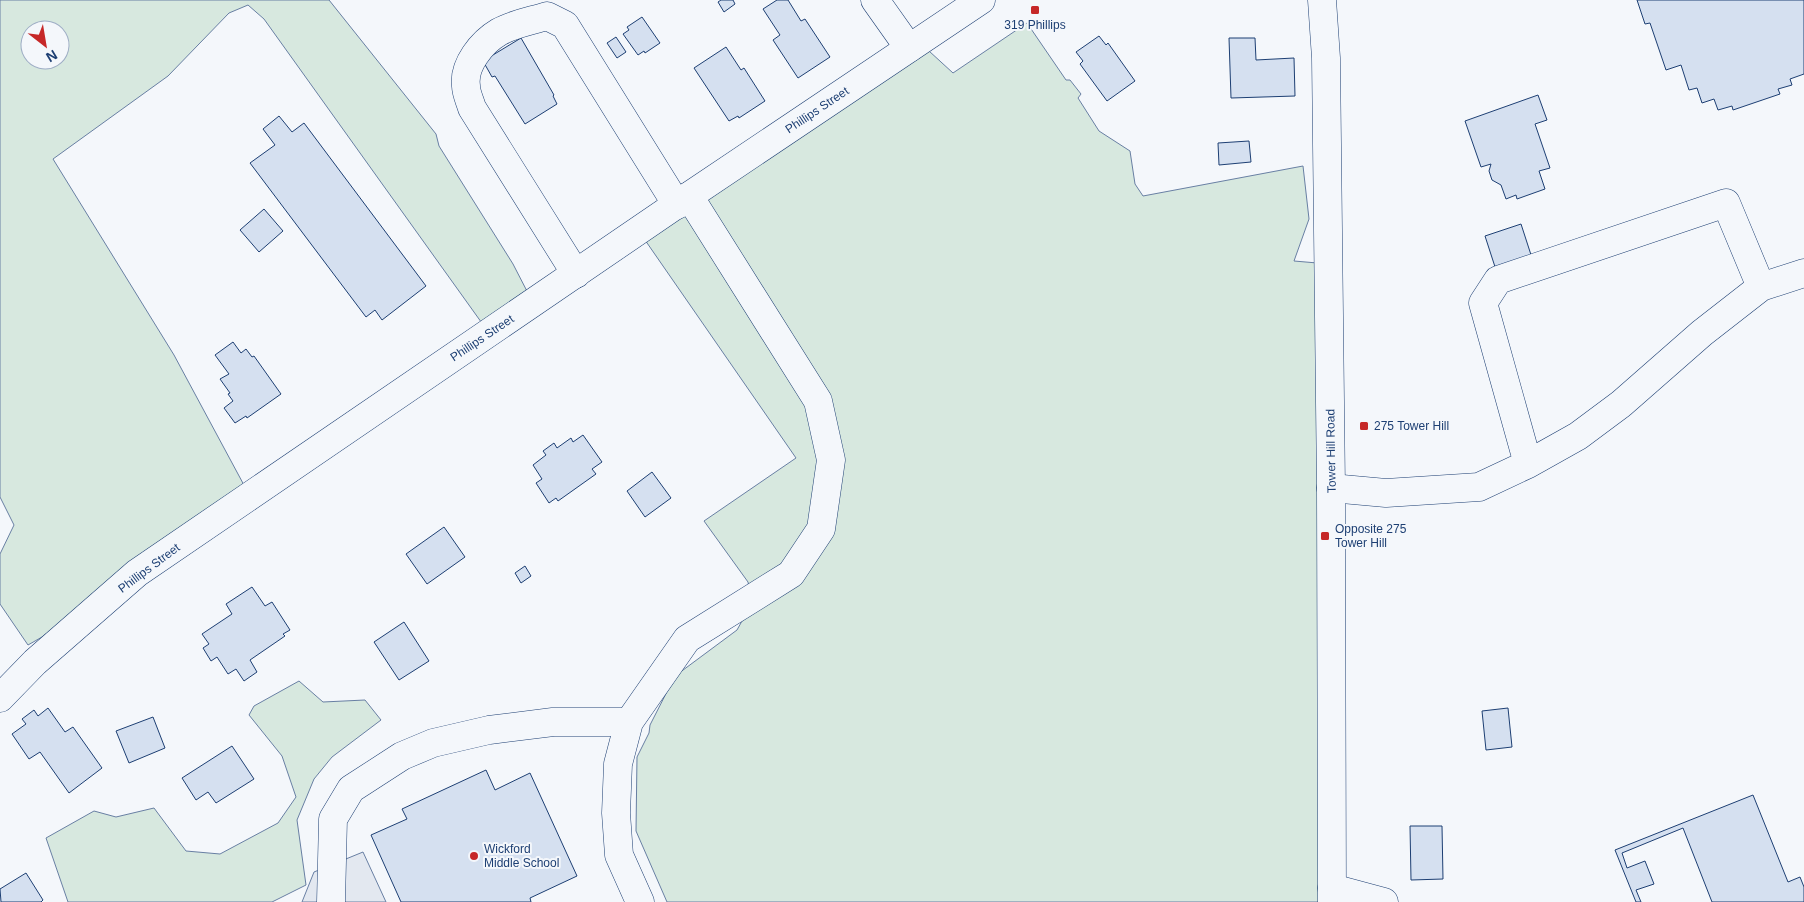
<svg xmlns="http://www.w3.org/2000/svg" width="1804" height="902" font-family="Helvetica,sans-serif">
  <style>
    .green { fill: #d7e8df; stroke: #687fa3; fill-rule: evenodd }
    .parking { fill: #e3e8f0; stroke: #687fa3 }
    .building { fill: #d5e0f0; stroke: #1d3f73 }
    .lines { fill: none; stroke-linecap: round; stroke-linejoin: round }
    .minor-casing { stroke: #1d3f73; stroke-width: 29 }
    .major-casing { stroke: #1d3f73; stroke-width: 29 }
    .minor { stroke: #f4f7fb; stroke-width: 28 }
    .major { stroke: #f4f7fb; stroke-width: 28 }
    .poi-dot { fill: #c62828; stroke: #f4f7fb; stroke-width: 2 }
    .labels { text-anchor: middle; stroke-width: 4; stroke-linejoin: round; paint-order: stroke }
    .poi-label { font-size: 12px; fill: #1d3f73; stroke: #f4f7fb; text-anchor: start }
    .street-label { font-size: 12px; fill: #1d3f73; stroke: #f4f7fb }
  </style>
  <rect width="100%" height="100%" fill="#f4f7fb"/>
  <path class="green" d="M0 0H329L436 134 439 146 513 264 530 297 484 326 264 19 248 5 229 13 168 76 53 159 174 355 245 487 125 572 42 637 28 645 0 604V554L14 525 0 497ZM30 30H60V60H30Z
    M1027 23 1066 80H1070L1081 94 1078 98 1099 131 1130 151 1135 184 1143 196 1303 166 1309 219 1294 261 1329 264 1334 902H667L636 831 637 757 649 733 650 725 675 676 737 630 752 603 748 582 704 521 796 458 636 227 917 40 953 73Z
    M299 681 323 702 365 700 381 720 332 757 314 779 297 820 306 885 272 902H68L46 838 94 811 116 817 154 808 186 851 220 854 278 823 296 797 282 756 249 715 254 706Z"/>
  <path class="parking" d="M363 852 386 902H302L314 872Z"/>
  <path class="building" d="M721 0H733L735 4 724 12 718 2Z
    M777 0H788L801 21 805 19 830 57 798 78 773 40 780 35 763 9Z
    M1637 0H1804V74L1790 79 1792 85 1778 89 1780 94 1733 110 1732 106 1718 110 1714 99 1702 103 1697 88 1689 90 1681 65 1666 70 1650 23 1645 24Z
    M642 17 660 43 645 53 644 51 638 55 623 34 629 30 627 27Z
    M1099 36 1106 45 1108 43 1135 81 1107 101 1080 64 1083 61 1076 52Z
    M616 37 626 52 617 58 607 43Z
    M521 38 554 95 553 96 557 104 525 124 495 76 492 77 483 61Z
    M1229 38H1255L1256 60 1294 58 1295 96 1231 98Z
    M726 47 741 70 744 68 765 101 739 118 738 116 729 121 694 68Z
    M1538 95 1547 120 1535 124 1550 168 1539 171 1545 189 1517 199 1516 195 1506 199 1501 185 1492 180 1489 171 1491 164 1481 167 1465 121Z
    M279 116 292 132 304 123 426 286 382 320 375 310 366 317 250 163 275 145 263 129Z
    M1249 141 1251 162 1219 165 1218 143Z
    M264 209 283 231 259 252 240 230Z
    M1521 224 1533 261 1497 273 1485 236Z
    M233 342 241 353 246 349 252 357 254 356 281 394 247 418 246 416 235 423 224 408 233 401 228 394 230 393 220 379 229 374 215 355Z
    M583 435 602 462 592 469 596 474 558 501 556 498 549 503 536 483 542 479 533 465 546 455 543 451 554 443 557 448 571 438 573 442Z
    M652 472 671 498 645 517 627 491Z
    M444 527 465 557 427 584 406 554Z
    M525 566 531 576 521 583 515 573Z
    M252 587 265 606 272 602 290 630 283 634 285 636 250 660 257 672 244 681 236 669 228 674 217 657 211 661 203 648 209 644 202 634 232 614 226 604Z
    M404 622 429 661 399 680 374 642Z
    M48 708 65 732 73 727 102 768 69 793 40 752 29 759 12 734 26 724 22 719 34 710 38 716Z
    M1508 708 1512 747 1486 750 1482 711Z
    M153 717 165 748 129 763 116 731Z
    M232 746 254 779 216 803 208 792 196 800 182 778Z
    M486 770 495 790 530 773 577 876 530 898 531 902H401L371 835 407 819 402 809Z
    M1753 795 1788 882 1800 877 1804 887V902H1712L1683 828 1622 853 1627 868 1645 861 1654 884 1636 890 1641 902H1636L1615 850Z
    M1410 826H1442L1443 879 1411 880Z
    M26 873 43 900 41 902H1L0 889Z"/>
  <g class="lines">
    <g class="minor-casing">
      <path id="minor" d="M875 0 909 48
        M576 274 472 108C470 101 466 93 466 86 463 65 482 42 499 32 513 24 531 21 547 16L565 25 677 205
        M1528 464 1483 303 1498 280 1726 203 1761 287
        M1331 488 1386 493 1479 487 1528 464 1578 436 1621 404 1702 333 1761 287 1804 273
        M1332 888 1384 902
        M331 902 333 819 351 789 402 756 433 743 489 730 553 722H629
        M640 902 619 855 616 813 618 764 629 722 687 639 791 574 821 529 831 460 818 401 689 196"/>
    </g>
    <g class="major-casing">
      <path id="major" d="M1322 0 1326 58 1331 488 1332 902
        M0 698 35 662 137 573 689 196 981 0"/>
    </g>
    <use href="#minor" class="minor"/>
    <use href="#major" class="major"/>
  </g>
  <g class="poi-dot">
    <rect x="1030" y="5" width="10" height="10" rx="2.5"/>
    <rect x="1359" y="421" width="10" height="10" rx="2.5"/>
    <rect x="1320" y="531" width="10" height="10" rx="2.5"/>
    <circle cx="474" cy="856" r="5"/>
  </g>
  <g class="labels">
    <g class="poi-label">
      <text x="1035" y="29" text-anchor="middle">319 Phillips</text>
      <text x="1374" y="430">275 Tower Hill</text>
      <text x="1335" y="533">Opposite 275<tspan x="1335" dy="14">Tower Hill</tspan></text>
      <text x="484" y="853">Wickford<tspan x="484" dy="14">Middle School</tspan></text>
    </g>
    <g class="street-label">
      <text transform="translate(817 110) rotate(-34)" y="4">Phillips Street</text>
      <text transform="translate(482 338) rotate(-34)" y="4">Phillips Street</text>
      <text transform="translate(1331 451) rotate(-91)" y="4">Tower Hill Road</text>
      <text transform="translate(149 568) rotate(-37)" y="4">Phillips Street</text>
    </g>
  </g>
  <g transform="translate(45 45) rotate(149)"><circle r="24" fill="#f4f7fb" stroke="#9eadc5"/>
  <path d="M0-4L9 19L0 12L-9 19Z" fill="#c62828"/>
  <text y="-8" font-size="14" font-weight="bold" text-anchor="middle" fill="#1d3f73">N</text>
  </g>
</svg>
